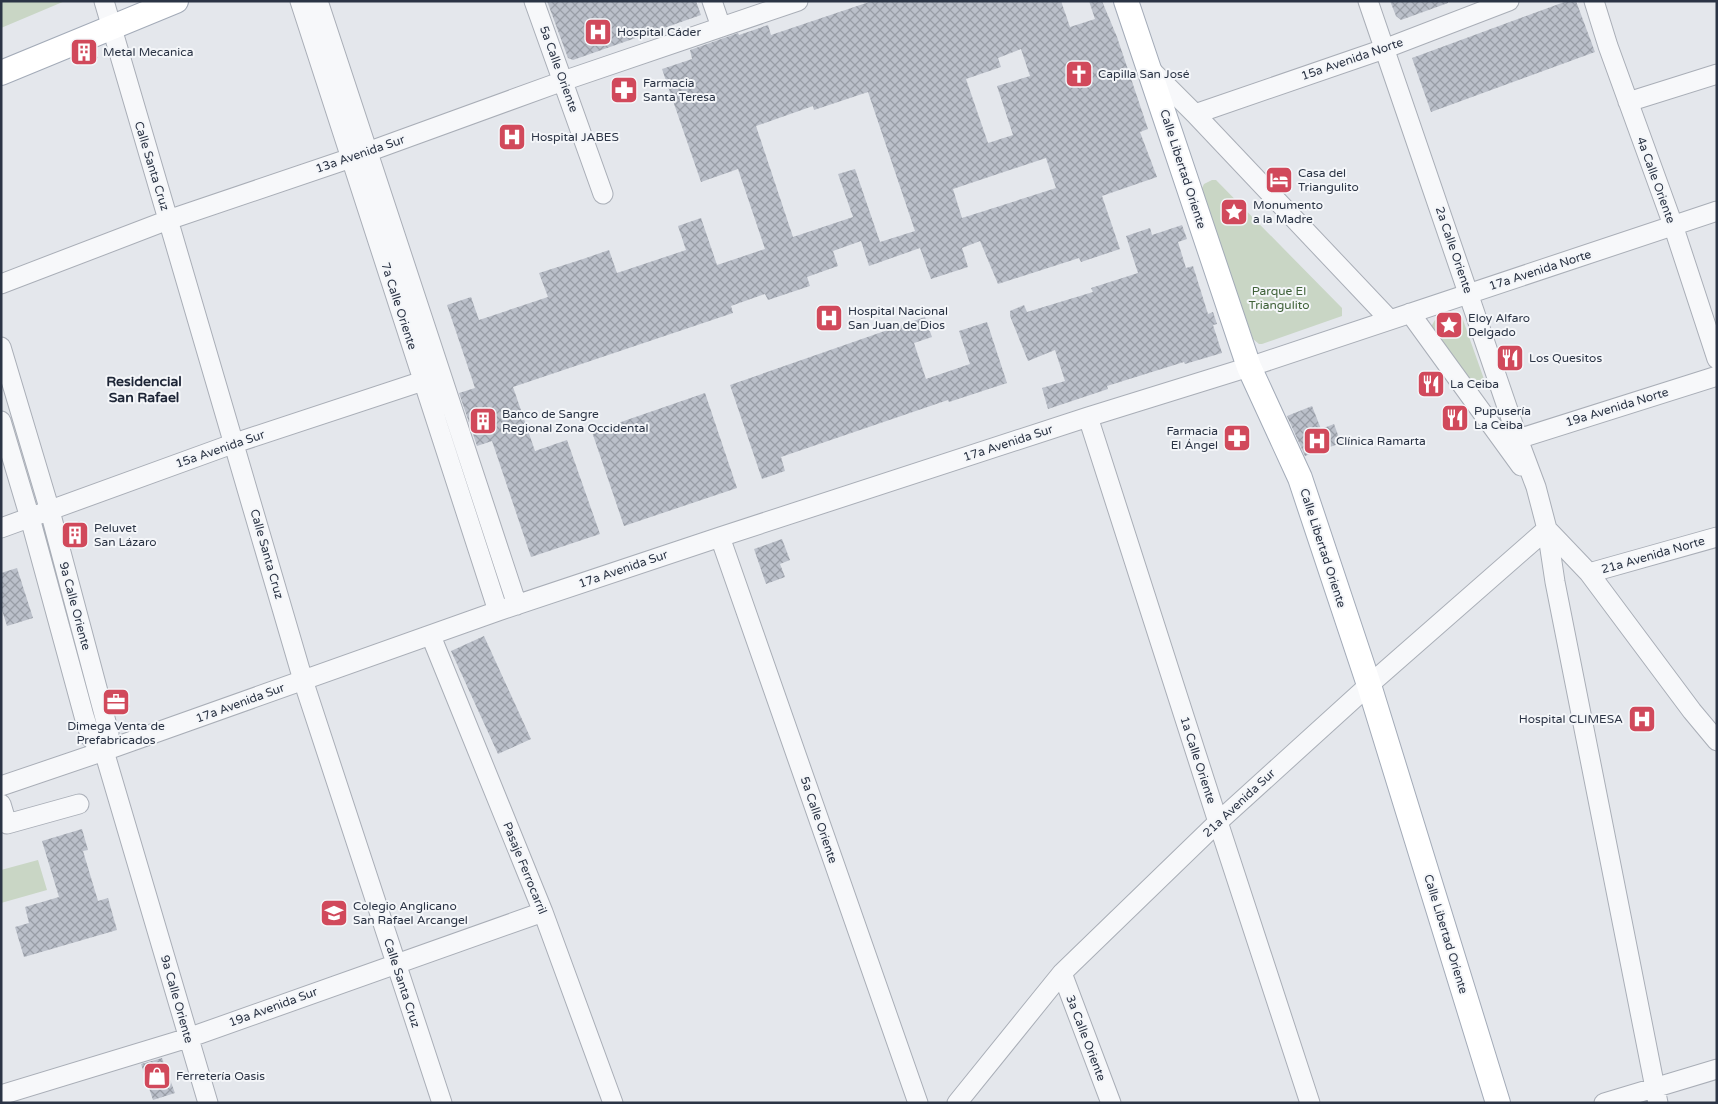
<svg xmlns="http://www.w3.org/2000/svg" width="1718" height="1104" font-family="'Varela Round',sans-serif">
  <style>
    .park { fill: #c9d6c5 }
    .building { fill: url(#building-cross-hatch); fill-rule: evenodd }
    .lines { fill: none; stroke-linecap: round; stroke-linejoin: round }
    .minor-casing { stroke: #a9aeb7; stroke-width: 21 }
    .major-casing { stroke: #a3abb8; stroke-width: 26 }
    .minor { stroke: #f7f8fa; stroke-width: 19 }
    .major { stroke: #fff; stroke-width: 24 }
    .labels { text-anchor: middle; stroke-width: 4; stroke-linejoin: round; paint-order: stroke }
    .poi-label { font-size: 12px; fill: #2b3445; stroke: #f4f6f9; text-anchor: start }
    .street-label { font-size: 12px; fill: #2b3445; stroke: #f4f6f9 }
    .park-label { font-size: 12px; fill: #3f6138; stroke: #f4f6f9 }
    .neighbourhood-label { font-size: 14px; font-weight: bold; fill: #1d2536; stroke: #f4f6f9 }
  </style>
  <defs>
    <pattern id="building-cross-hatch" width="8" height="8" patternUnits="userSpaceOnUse" patternTransform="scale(1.25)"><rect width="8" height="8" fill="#bbc0ca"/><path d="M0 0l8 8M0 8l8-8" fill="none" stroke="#989da6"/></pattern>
  </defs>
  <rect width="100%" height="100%" fill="#e4e7ec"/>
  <path class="park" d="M1 1H65L1 28Z
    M1212 180H1216L1342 308V316L1262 344H1259L1253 339 1201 190 1204 184Z
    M1456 314H1458L1462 317 1485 382V386L1480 389 1475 386 1432 328V325L1435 320Z
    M38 860 47 890 1 903V870Z"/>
  <path class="building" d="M547 1H696L701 15 573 60 568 58Z
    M872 1H1061L1070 27 1095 19 1089 1H1102L1117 37 1148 129 1140 132 1157 177 1102 196 1120 249 1081 262 1079 258 998 284 980 241 962 248 968 267 931 279 920 248 869 266 861 241 833 251 838 266 807 277 810 286 768 300 765 294 731 306 733 313 513 387 535 451 567 440 600 534 531 557 492 441 477 446 459 393 475 388 447 305 471 297 479 320 548 297 539 273 583 259 609 250 617 273 686 250 678 226 701 218 717 265 765 249 738 169 701 182 662 69 692 59 690 50 738 33 739 35 768 25 771 35ZM1021 49 1030 76 997 86 1013 135 988 143 966 79 1001 67 998 58ZM868 92 915 231 880 242 855 169 838 174 853 217 793 237 756 126 813 106 814 110ZM1046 158 1056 188 962 218 953 189Z
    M1390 1H1448V3L1401 20 1396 16Z
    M1567 1H1576L1595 52 1431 112 1412 58Z
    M94 50 98 58 79 66 75 57Z
    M1182 225 1187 239 1178 242 1186 268 1193 266 1208 314 1213 312 1217 324 1213 325 1222 353 1185 364 1184 362 1107 386 1108 389 1048 409 1042 388 1065 381 1055 350 1028 361 1010 316V311L1024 305 1027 312 1093 292 1091 288 1138 273 1126 236 1150 228 1152 235Z
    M925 317 932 337 914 343 926 379 970 364 959 331 987 322 1007 383 949 402 948 400 781 457 785 471 762 479 730 385Z
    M705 393 737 488 624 526 592 432Z
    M1312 406 1321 429 1334 424 1341 443 1305 456 1287 416Z
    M1241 425 1249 445 1232 451 1224 432Z
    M80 521 86 545 72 549 65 525Z
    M782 539 790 560 780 564 785 577 766 584 754 549Z
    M17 568 33 618 7 626 1 607V573Z
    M484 636 531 739 498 754 451 651Z
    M124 689 130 707 115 712 110 694Z
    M82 829 88 850 83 851 98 901 108 898 117 930 24 957 15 927 29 923 25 907 59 897 42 841Z
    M162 1058 175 1093 153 1100 141 1064Z"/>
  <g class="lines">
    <g class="minor-casing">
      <path id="minor" d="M104 1 303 680 442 1103
        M300 1 498 611
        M318 1 517 605
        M534 1 603 194
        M712 1 721 27
        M1368 1 1518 439 1536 487 1547 529 1555 582 1658 1103
        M1594 1 1608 46 1673 225 1717 359
        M1151 70 1195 114 1389 319
        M1628 102 1717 74
        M1195 114 1384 49 1509 1
        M1 284 168 220 351 158 563 81 798 1
        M1410 313 1521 466
        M1 347 50 511 109 733 104 751
        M1088 417 1218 822 1310 1103
        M1 421 30 518 84 716 91 738 104 751 208 1103
        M1518 439 1717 376
        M1 528 235 443 435 377
        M1547 529 1589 573 1692 711 1717 741
        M720 537 918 1103
        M1589 573 1717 537
        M431 636 543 912 613 1103
        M1 786 104 751 498 611 720 537 1088 417 1249 367 1717 211
        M1 804 7 824 79 804
        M1062 973 1111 1103
        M1 1095 188 1038 543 912
        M957 1103 1062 973 1218 822 1369 685 1547 529
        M1604 1103 1717 1069"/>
    </g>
    <g class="major-casing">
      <path id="major" d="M1126 1 1249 367 1300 478 1369 685 1498 1103
        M1 73 176 1"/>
    </g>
    <use href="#minor" class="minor"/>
    <use href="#major" class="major"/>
  </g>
  <defs>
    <g id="hospital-square" transform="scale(1.4375)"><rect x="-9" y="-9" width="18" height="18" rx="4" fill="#d1495b" stroke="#f4f6f9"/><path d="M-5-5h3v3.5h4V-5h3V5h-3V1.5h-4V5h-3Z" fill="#fff"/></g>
    <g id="building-square" transform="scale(1.4375)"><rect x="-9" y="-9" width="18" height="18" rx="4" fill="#d1495b" stroke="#f4f6f9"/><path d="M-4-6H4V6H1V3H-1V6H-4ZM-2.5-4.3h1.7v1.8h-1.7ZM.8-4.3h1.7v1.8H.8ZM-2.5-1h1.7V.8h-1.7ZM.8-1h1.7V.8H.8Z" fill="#fff"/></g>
    <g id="church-square" transform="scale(1.4375)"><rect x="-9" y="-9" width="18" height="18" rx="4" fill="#d1495b" stroke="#f4f6f9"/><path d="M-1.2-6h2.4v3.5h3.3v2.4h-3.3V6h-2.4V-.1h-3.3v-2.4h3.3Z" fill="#fff"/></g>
    <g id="pharmacy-square" transform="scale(1.4375)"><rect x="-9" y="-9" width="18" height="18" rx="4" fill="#d1495b" stroke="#f4f6f9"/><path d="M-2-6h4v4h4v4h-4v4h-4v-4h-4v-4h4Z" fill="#fff"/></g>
    <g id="hotel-square" transform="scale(1.4375)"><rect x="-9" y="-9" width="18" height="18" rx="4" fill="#d1495b" stroke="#f4f6f9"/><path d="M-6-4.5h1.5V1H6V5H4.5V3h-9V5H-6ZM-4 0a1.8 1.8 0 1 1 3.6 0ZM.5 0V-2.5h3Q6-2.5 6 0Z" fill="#fff"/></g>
    <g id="sight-square" transform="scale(1.4375)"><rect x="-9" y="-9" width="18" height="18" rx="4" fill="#d1495b" stroke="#f4f6f9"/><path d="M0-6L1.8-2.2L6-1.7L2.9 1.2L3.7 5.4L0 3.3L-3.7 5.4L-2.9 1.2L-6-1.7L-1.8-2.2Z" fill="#fff"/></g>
    <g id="restaurant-square" transform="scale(1.4375)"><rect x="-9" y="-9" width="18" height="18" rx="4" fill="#d1495b" stroke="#f4f6f9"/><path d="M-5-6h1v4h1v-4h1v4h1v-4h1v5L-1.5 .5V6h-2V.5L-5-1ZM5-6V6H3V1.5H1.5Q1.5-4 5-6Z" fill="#fff"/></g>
    <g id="office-square" transform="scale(1.4375)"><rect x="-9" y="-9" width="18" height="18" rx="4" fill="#d1495b" stroke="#f4f6f9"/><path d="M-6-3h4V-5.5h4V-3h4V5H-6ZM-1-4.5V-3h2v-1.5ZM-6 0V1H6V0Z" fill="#fff"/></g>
    <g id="school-square" transform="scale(1.4375)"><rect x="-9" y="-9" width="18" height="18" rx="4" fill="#d1495b" stroke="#f4f6f9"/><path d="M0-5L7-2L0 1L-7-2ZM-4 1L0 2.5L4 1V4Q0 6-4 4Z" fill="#fff"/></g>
    <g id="shop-square" transform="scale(1.4375)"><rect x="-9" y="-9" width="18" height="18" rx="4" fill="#d1495b" stroke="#f4f6f9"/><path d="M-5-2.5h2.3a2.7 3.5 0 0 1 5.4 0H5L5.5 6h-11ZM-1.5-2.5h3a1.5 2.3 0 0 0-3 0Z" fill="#fff"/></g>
  </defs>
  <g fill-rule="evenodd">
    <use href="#hospital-square" x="598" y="32"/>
    <use href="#building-square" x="84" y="52"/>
    <use href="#church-square" x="1079" y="74"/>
    <use href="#pharmacy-square" x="624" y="90"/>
    <use href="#hospital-square" x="512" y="137"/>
    <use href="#hotel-square" x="1279" y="180"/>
    <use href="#sight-square" x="1234" y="212"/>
    <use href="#hospital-square" x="829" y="318"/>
    <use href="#sight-square" x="1449" y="325"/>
    <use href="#restaurant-square" x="1510" y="358"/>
    <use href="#restaurant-square" x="1431" y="384"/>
    <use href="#restaurant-square" x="1455" y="418"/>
    <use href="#building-square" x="483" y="421"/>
    <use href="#pharmacy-square" x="1237" y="438"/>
    <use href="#hospital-square" x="1317" y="441"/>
    <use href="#building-square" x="75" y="535"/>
    <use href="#office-square" x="116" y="702"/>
    <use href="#hospital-square" x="1642" y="719"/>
    <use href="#school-square" x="334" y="913"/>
    <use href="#shop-square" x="157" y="1076"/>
  </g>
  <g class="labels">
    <g class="poi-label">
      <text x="617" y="36">Hospital Cáder</text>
      <text x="103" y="56">Metal Mecanica</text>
      <text x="1098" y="78">Capilla San José</text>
      <text x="643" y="87">Farmacia<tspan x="643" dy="14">Santa Teresa</tspan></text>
      <text x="531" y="141">Hospital JABES</text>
      <text x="1298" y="177">Casa del<tspan x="1298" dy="14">Triangulito</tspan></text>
      <text x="1253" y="209">Monumento<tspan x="1253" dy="14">a la Madre</tspan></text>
      <text x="848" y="315">Hospital Nacional<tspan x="848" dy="14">San Juan de Dios</tspan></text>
      <text x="1468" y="322">Eloy Alfaro<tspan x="1468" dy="14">Delgado</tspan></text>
      <text x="1529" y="362">Los Quesitos</text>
      <text x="1450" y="388">La Ceiba</text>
      <text x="1474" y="415">Pupusería<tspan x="1474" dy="14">La Ceiba</tspan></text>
      <text x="502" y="418">Banco de Sangre<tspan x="502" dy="14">Regional Zona Occidental</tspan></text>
      <text x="1218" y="435" text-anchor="end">Farmacia<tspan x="1218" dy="14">El Ángel</tspan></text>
      <text x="1336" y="445">Clínica Ramarta</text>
      <text x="94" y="532">Peluvet<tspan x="94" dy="14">San Lázaro</tspan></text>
      <text x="1623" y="723" text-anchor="end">Hospital CLIMESA</text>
      <text x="116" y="730" text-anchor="middle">Dimega Venta de<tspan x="116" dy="14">Prefabricados</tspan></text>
      <text x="353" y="910">Colegio Anglicano<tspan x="353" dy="14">San Rafael Arcangel</tspan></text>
      <text x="176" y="1080">Ferretería Oasis</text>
    </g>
    <g class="street-label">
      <text transform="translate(1352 59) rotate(-19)" y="4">15a Avenida Norte</text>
      <text transform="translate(559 69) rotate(70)" y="4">5a Calle Oriente</text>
      <text transform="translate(360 154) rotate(-19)" y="4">13a Avenida Sur</text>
      <text transform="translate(152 166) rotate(73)" y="4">Calle Santa Cruz</text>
      <text transform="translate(1183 169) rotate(72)" y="4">Calle Libertad Oriente</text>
      <text transform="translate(1656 180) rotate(70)" y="4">4a Calle Oriente</text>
      <text transform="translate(1454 250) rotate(71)" y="4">2a Calle Oriente</text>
      <text transform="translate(1540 270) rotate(-18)" y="4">17a Avenida Norte</text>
      <text transform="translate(399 306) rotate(72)" y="4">7a Calle Oriente</text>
      <text transform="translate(1617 407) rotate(-17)" y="4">19a Avenida Norte</text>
      <text transform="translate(1008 443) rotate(-18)" y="4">17a Avenida Sur</text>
      <text transform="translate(220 449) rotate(-19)" y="4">15a Avenida Sur</text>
      <text transform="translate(1323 548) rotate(72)" y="4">Calle Libertad Oriente</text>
      <text transform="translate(267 554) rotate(74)" y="4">Calle Santa Cruz</text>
      <text transform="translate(1653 555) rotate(-16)" y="4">21a Avenida Norte</text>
      <text transform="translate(623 569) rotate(-19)" y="4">17a Avenida Sur</text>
      <text transform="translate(75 606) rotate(75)" y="4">9a Calle Oriente</text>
      <text transform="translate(240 703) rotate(-20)" y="4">17a Avenida Sur</text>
      <text transform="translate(1198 760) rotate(72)" y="4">1a Calle Oriente</text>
      <text transform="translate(1239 803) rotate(-43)" y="4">21a Avenida Sur</text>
      <text transform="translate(819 820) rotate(71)" y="4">5a Calle Oriente</text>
      <text transform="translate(525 868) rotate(68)" y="4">Pasaje Ferrocarril</text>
      <text transform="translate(1446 934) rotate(73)" y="4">Calle Libertad Oriente</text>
      <text transform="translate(402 983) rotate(72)" y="4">Calle Santa Cruz</text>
      <text transform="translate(177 999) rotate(74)" y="4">9a Calle Oriente</text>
      <text transform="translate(273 1007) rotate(-20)" y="4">19a Avenida Sur</text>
      <text transform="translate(1086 1038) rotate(69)" y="4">3a Calle Oriente</text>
    </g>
    <g class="park-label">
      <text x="1279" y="295">Parque El<tspan x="1279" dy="14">Triangulito</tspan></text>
    </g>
    <g class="neighbourhood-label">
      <text x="144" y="386">Residencial<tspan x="144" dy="16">San Rafael</tspan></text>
    </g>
  </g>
  <rect width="1718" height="1104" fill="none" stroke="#2b3445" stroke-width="5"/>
</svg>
